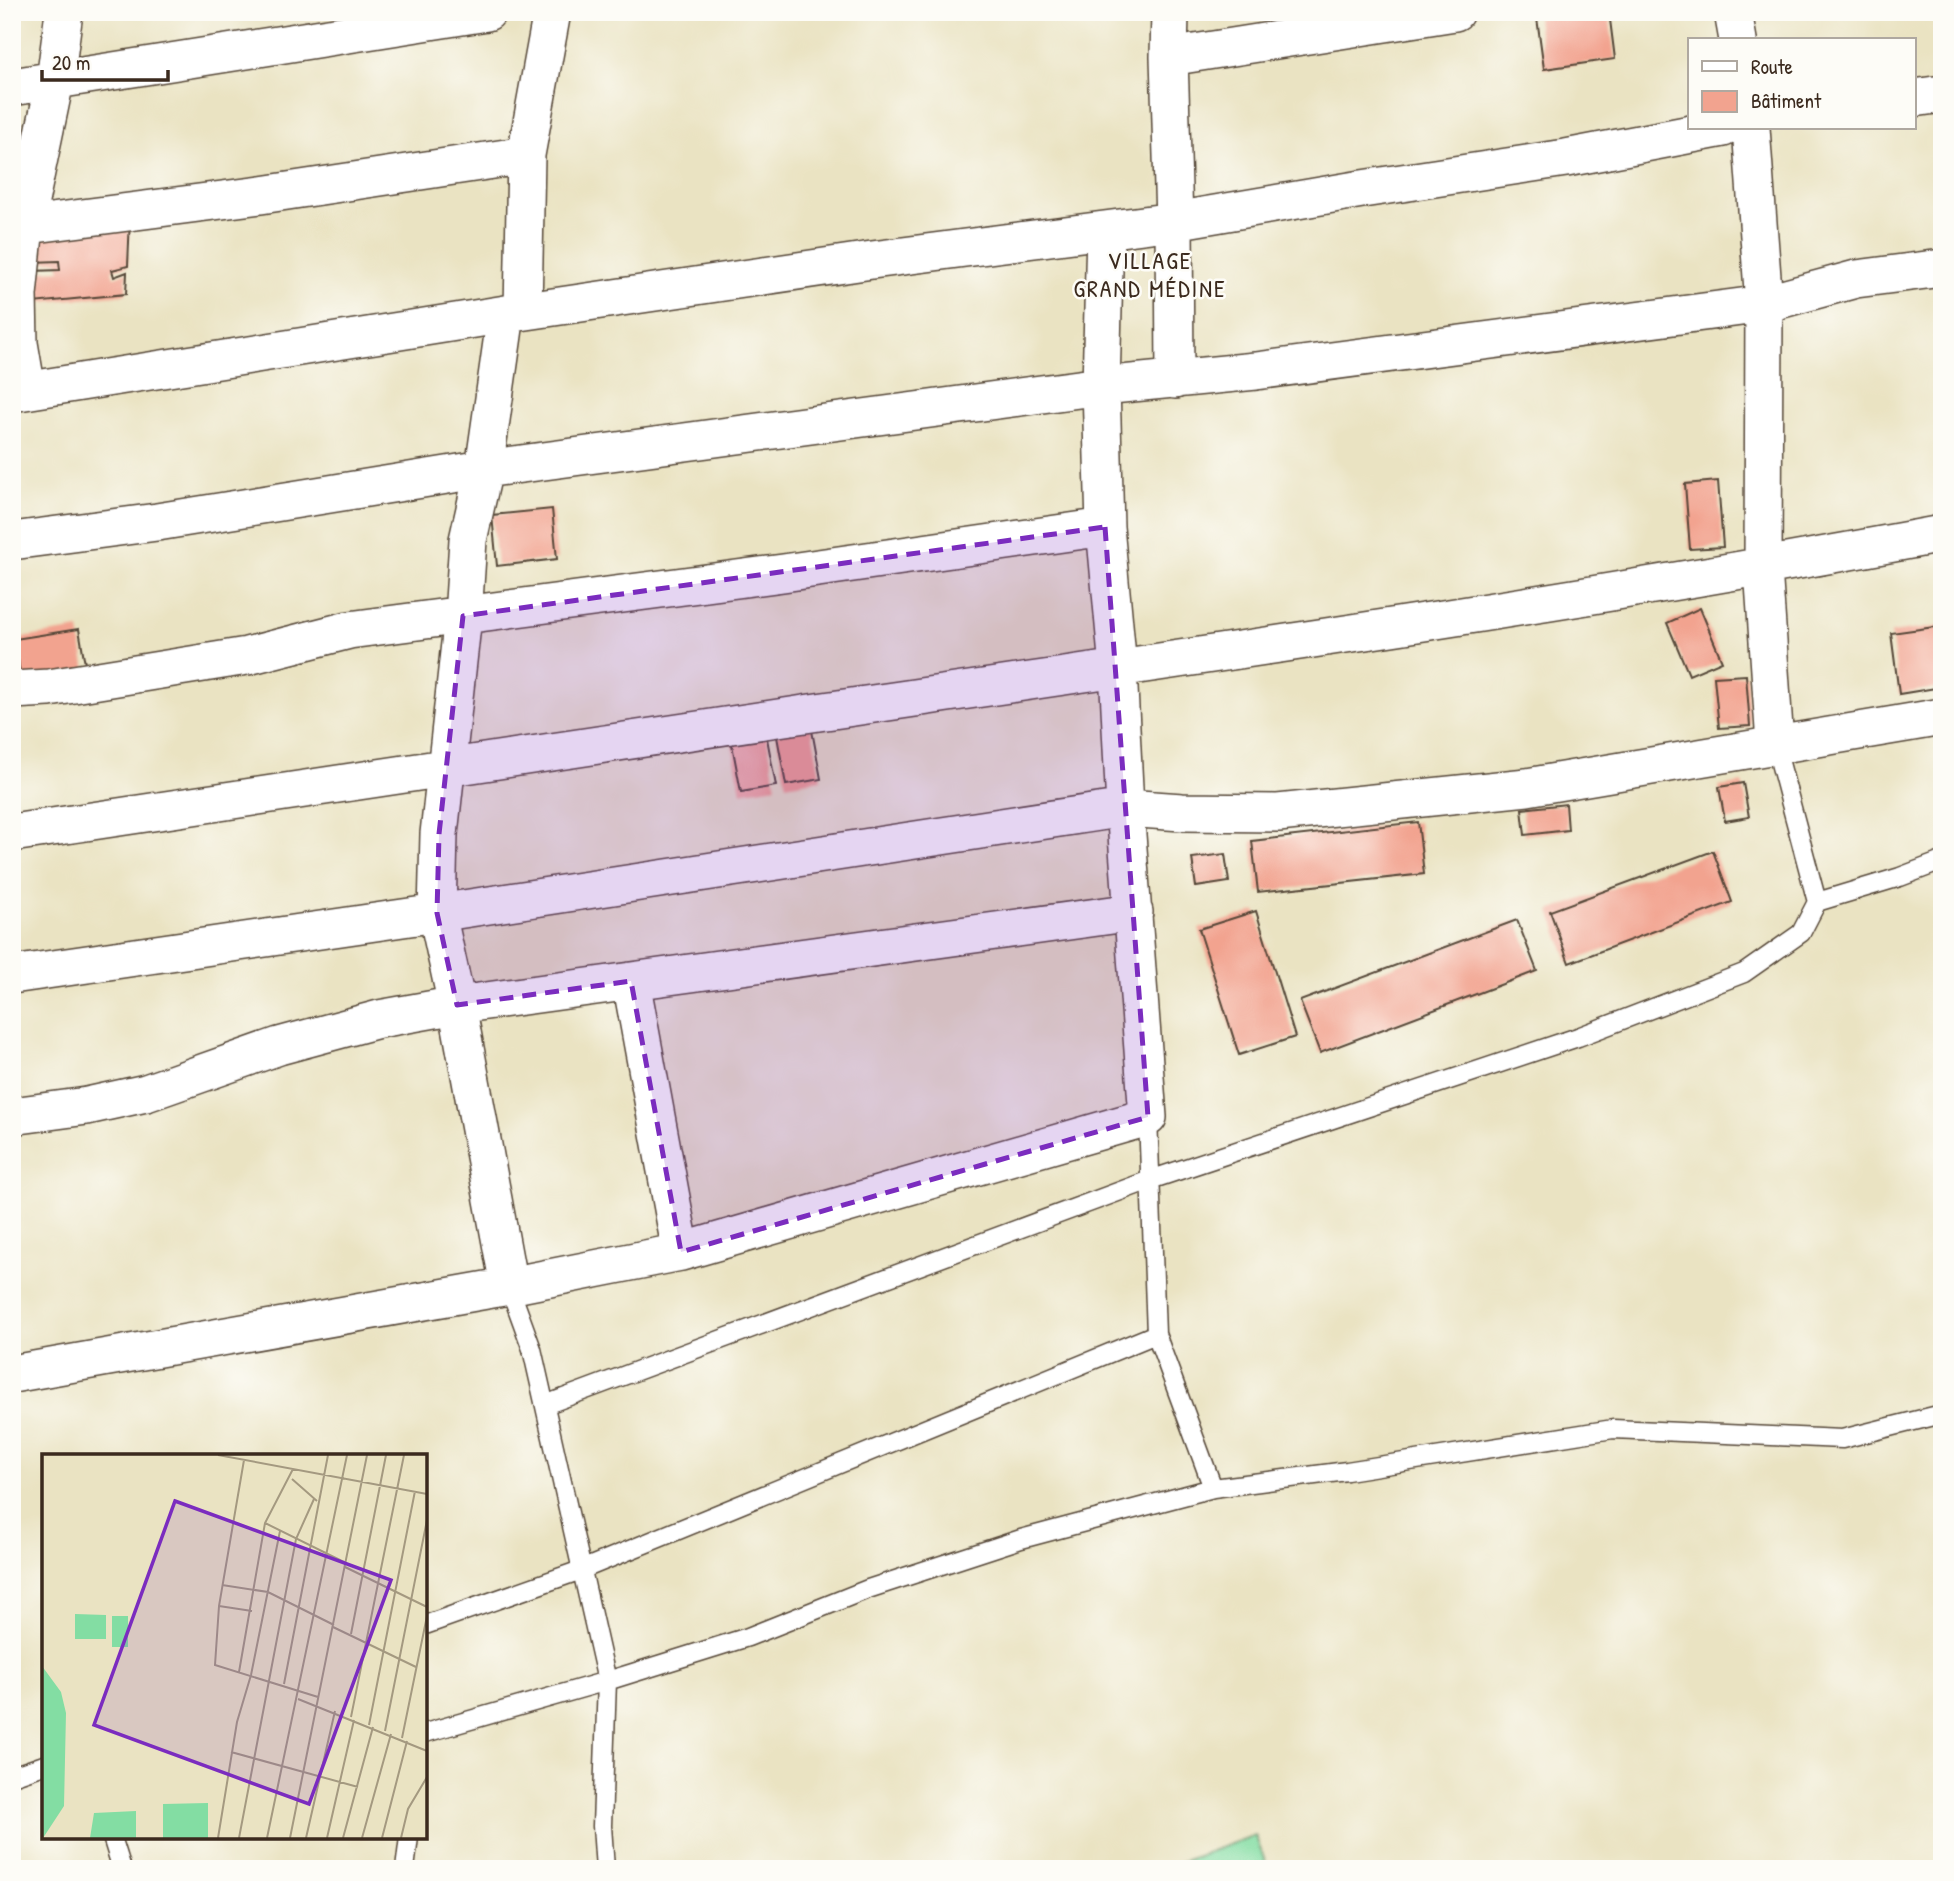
<svg xmlns="http://www.w3.org/2000/svg" width="1954" height="1881" font-family="'Patrick Hand',sans-serif">
  <style>
    .green { fill: #83dda3; stroke: #5f8460; stroke-width: 2 }
    .building { fill: #f2a38f }
    .lines { fill: none; stroke-linecap: round; stroke-linejoin: round }
    .lane-casing { stroke: #554637; stroke-width: 21 }
    .street-casing { stroke: #554637; stroke-width: 40 }
    .lane { stroke: #fff; stroke-width: 18 }
    .street { stroke: #fff; stroke-width: 37 }
    .marked { fill: #7b2cbf; fill-opacity: 0.2; stroke: #7b2cbf; stroke-width: 5; stroke-dasharray: 14 9; stroke-linejoin: round }
    .labels { text-anchor: middle; stroke-width: 5; stroke-linejoin: round; paint-order: stroke }
    .neighbourhood-label { font-size: 24px; letter-spacing: 2px; fill: #3b2a1e; stroke: #fdfcf7 }
    .inset-road { fill: none; stroke: #a49980; stroke-width: 2 }
    .view { fill: #7b2cbf; fill-opacity: 0.15; stroke: #7b2cbf; stroke-width: 3.5 }
    .inset-edge { fill: none; stroke: #3b2a1e; stroke-width: 3.5 }
  </style>
  <rect width="100%" height="100%" fill="#fdfcf7"/>
  <filter id="ink" filterUnits="userSpaceOnUse"><feTurbulence type="fractalNoise" baseFrequency=".0143" numOctaves="2"/><feDisplacementMap in="SourceGraphic" scale="14" xChannelSelector="R" yChannelSelector="G"/><feConvolveMatrix kernelMatrix="1 2 1 2 8 2 1 2 1" color-interpolation-filters="sRGB"/></filter>
  <filter id="wash" filterUnits="userSpaceOnUse"><feTurbulence type="fractalNoise" baseFrequency=".00686" numOctaves="4" result="noise"/><feDisplacementMap in="SourceGraphic" scale="28" xChannelSelector="R" yChannelSelector="G"/><feGaussianBlur stdDeviation="1.57" result="paint"/><feColorMatrix in="noise" values="0 0 0 0 0 0 0 0 0 0 0 0 0 0 0 0 0 1.4 0 .05"/><feComposite in="paint" operator="in"/></filter>
  <g filter="url(#wash)">
    <rect width="100%" height="100%" fill="#eae3c2"/>
    <path class="green" d="M1255 1835 1268 1869H1162Z"/>
    <g id="blocks">
      <path class="building" d="M1577 12H1609L1615 59 1544 69 1537 18Z
        M130 218 128 266 112 270 114 277 127 272 126 294 33 303 32 271 60 270 59 261 32 262V238Z
        M1718 481 1723 547 1690 549 1685 484Z
        M552 509 557 559 497 566 492 515Z
        M1700 608 1722 661 1689 675 1667 623Z
        M1942 626V687L1899 694 1891 633Z
        M79 629 86 670 21 680 15 639Z
        M1746 675 1750 726 1719 728 1714 677Z
        M811 725 821 779 786 785 776 731Z
        M766 733 776 786 741 792 731 739Z
        M1743 783 1749 817 1725 821 1719 787Z
        M1566 804 1568 830 1525 835 1522 809Z
        M1418 822 1424 874 1258 892 1252 841Z
        M1713 851 1732 902 1569 963 1550 911Z
        M1225 854 1229 882 1196 887 1192 858Z
        M1256 911 1295 1037 1239 1055 1199 929Z
        M1517 920 1537 971 1320 1053 1300 1001Z"/>
    </g>
  </g>
  <g filter="url(#ink)">
    <use href="#blocks" fill-opacity="0" stroke="#554637" stroke-width="2"/>
    <g class="lines">
      <g class="lane-casing">
        <path id="lane" d="M1817 902 1900 877 1942 861
          M545 1405 1150 1180 1578 1037 1744 973 1801 933 1817 902 1775 744
          M1213 1488 1347 1471 1613 1429 1842 1439 1942 1414
          M425 1625 581 1570 1156 1334
          M425 1733 607 1681 532 1349 509 1286
          M12 1776 44 1765
          M112 1837 122 1869
          M405 1869 409 1837
          M605 1869 602 1826 607 1681 748 1637 868 1589 1021 1539 1213 1488 1156 1334 1148 1117"/>
      </g>
      <g class="street-casing">
        <path id="street" d="M1170 12 1169 57 1174 221 1175 380
          M1733 12 1738 40
          M1169 57 1455 12
          M12 87 487 12
          M1914 98 1942 94
          M1751 128 1764 304 1763 568 1775 744
          M12 227 261 195 526 155
          M523 311 526 155 552 12
          M506 314 484 469 468 540 463 616 439 834 437 913 457 1005 509 1286
          M27 390 19 343 18 295 25 225 55 81 64 12
          M12 393 506 314 872 260 1174 221 1362 189 1566 158 1723 128
          M12 541 157 522 484 469 1101 386 1256 371 1764 304 1856 279 1942 268
          M12 690 49 688 247 656 349 630 783 573 1105 527
          M12 833C274 792 536 753 798 715 1180 659 1562 605 1942 534
          M12 975 437 913 1125 808 1182 812 1278 813 1527 787 1942 717
          M631 981 681 1252
          M12 1116 87 1106 146 1093 279 1046 379 1019 457 1005 1134 912
          M12 1374 509 1286 681 1252 1148 1117 1125 808 1118 668 1105 527 1101 386 1105 231"/>
      </g>
      <use href="#lane" class="lane"/>
      <use href="#street" class="street"/>
    </g>
  </g>
  <path class="marked" d="M1105 527 1148 1117 681 1252 631 981 457 1005 437 913 439 834 463 616Z"/>
  <g class="labels">
    <g class="neighbourhood-label">
      <text x="1150" y="269">VILLAGE<tspan x="1150" dy="28">GRAND MÉDINE</tspan></text>
    </g>
  </g>
  <g transform="translate(42 1454)">
    <rect width="385" height="385" fill="#eae3c2"/>
    <path d="M33 160 64 161V185H33ZM70 162H86V193H70ZM0 212 19 238 24 259 22 352 1 384ZM166 349V384H121V350ZM94 357V384H48L52 359Z" fill="#83dda3"/>
    <path class="inset-road" d="M176 1 385 40M202 6 177 152 173 211 276 243M250 25 275 47M223 69 304 109M303 113 385 153M180 131 226 138 292 171M177 152 210 157M291 173 374 213M309 180 344 1M197 218 223 69 251 15M242 230 286 1M256 245 385 297M309 263 362 1M327 271 373 37M343 277 385 66M360 284 385 162M189 298 316 333M176 384 195 268 209 221 238 77M197 384 254 85 272 45M225 384 305 1M248 384 325 1M264 384 293 257M285 384 312 266M301 384 331 273M320 384 349 280M340 384 365 287M359 384 366 355 385 323"/>
    <path class="view" d="M133 47 349 126 267 350 52 271Z"/>
    <rect width="385" height="385" class="inset-edge"/>
  </g>
  <rect width="1954" height="1881" fill="none" stroke="#fdfcf7" stroke-width="42"/>
  <rect x="1688" y="38" width="228" height="91" fill="#fdfcf7" stroke="#afa8a0" stroke-width="2"/>
  <rect x="1702" y="61" width="35" height="10" fill="#ffffff" stroke="#afa8a0" stroke-width="2"/>
  <text x="1751" y="74" font-size="21" fill="#3b2a1e">Route</text>
  <rect x="1702" y="91" width="35" height="21" fill="#f2a38f" stroke="#afa8a0" stroke-width="2"/>
  <text x="1751" y="108" font-size="21" fill="#3b2a1e">Bâtiment</text>
  <path d="M42 70v10h126v-10" fill="none" stroke="#3b2a1e" stroke-width="3.5"/>
  <text x="52" y="70" font-size="21" fill="#3b2a1e" stroke="#fdfcf7" stroke-width="5" paint-order="stroke">20 m</text>
</svg>
